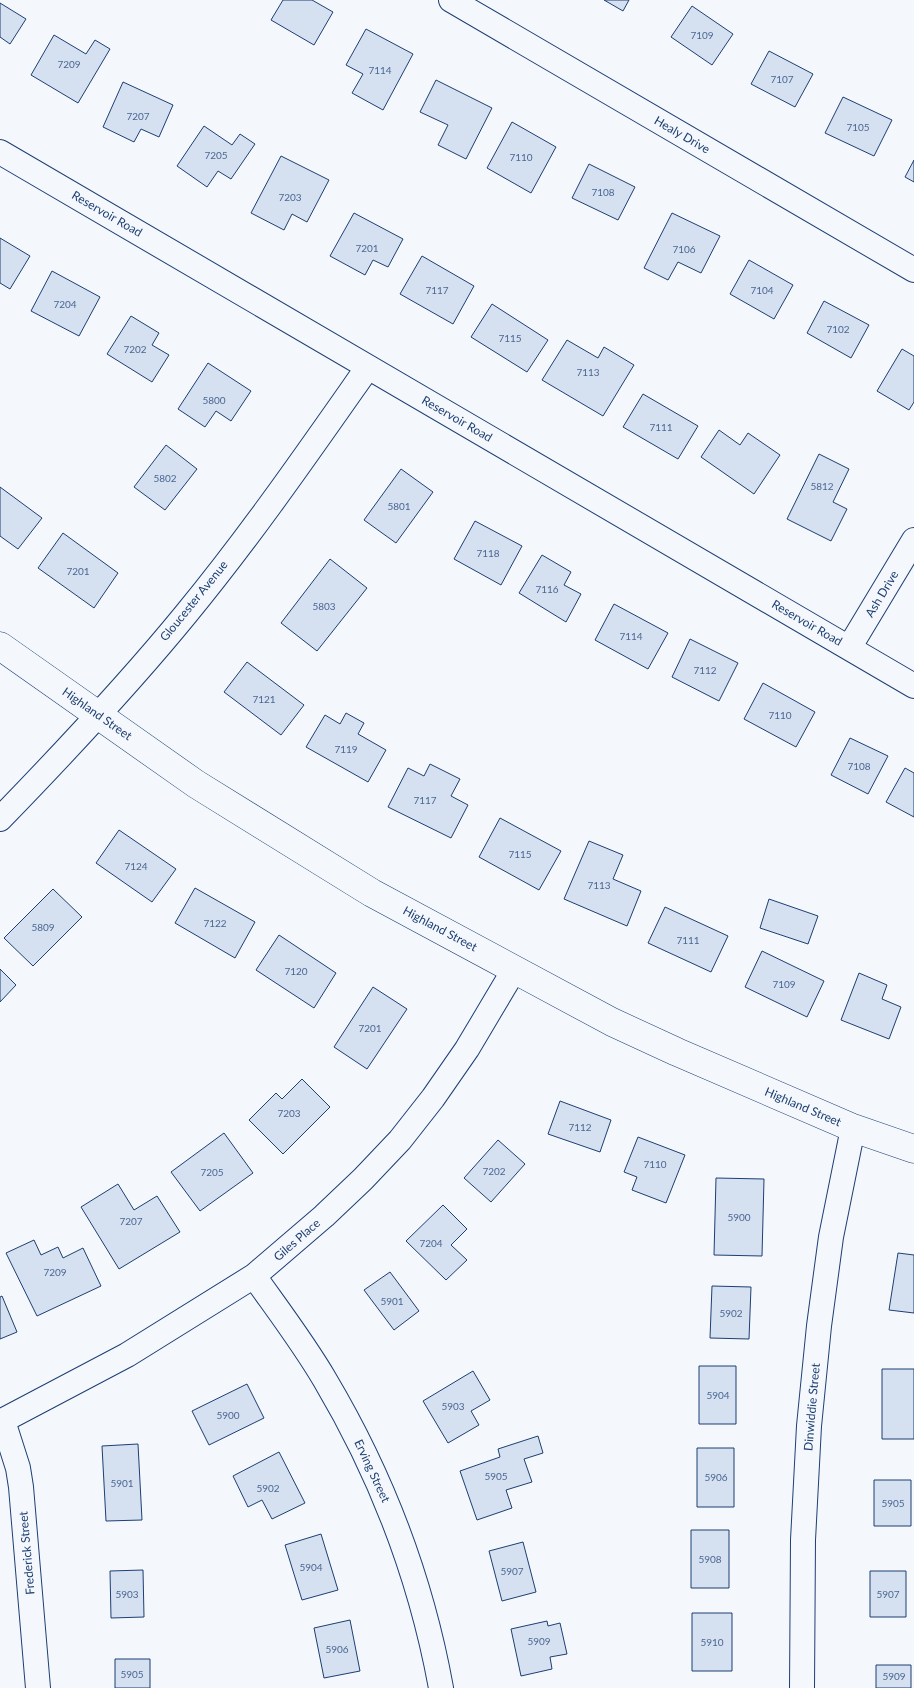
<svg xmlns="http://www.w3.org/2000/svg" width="914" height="1688" font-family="Lato,sans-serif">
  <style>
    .building { fill: #d5e0f0; stroke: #1d3f73 }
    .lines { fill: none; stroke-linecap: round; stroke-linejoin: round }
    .street-casing { stroke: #1d3f73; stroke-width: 26 }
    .secondary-casing { stroke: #1d3f73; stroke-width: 29 }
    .street { stroke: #f4f7fb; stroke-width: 24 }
    .secondary { stroke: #f4f7fb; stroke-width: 28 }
    .labels { text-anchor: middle; stroke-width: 4; stroke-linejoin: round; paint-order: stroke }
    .number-label { font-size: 10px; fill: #4b6792 }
    .street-label { font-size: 12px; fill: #1d3f73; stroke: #f4f7fb }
  </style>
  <rect width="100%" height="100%" fill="#f4f7fb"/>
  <path class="building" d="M283 0H312L333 12 314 45 271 20Z
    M604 0H629L623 11Z
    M0 3 26 19 10 44 0 37Z
    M692 6 733 34 712 65 671 37Z
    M366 29 413 54 383 110 352 93 363 74 346 65Z
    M54 35 86 54 95 40 110 49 78 103 31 75Z
    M769 51 813 74 795 107 751 84Z
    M436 80 492 108 466 159 438 145 448 125 420 112Z
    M123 82 173 105 159 137 141 129 134 142 103 127Z
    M843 97 892 120 874 156 825 133Z
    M512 122 556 147 531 193 487 168Z
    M204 126 232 145 240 134 255 144 231 179 218 171 207 187 177 166Z
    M281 156 329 180 307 222 292 214 284 230 251 213Z
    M914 160V182L905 177Z
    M589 164 635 187 618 220 572 198Z
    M354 213 403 239 388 267 373 260 365 275 330 256Z
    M672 213 720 236 701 273 678 262 668 280 644 268Z
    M0 238 30 256 10 289 0 283Z
    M422 256 474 286 453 324 400 294Z
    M749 260 793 285 774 319 730 294Z
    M52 271 100 297 79 336 31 311Z
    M824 301 869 325 851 358 807 333Z
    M492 304 548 340 527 372 471 337Z
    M131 316 159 333 152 345 169 355 152 382 107 354Z
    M567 340 598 358 604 347 634 365 603 416 542 380Z
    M902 349 914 356V402L909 410 877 391Z
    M208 363 251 391 231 421 216 411 205 427 178 409Z
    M643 394 698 426 678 459 623 427Z
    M719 430 740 445 748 433 780 455 754 494 701 457Z
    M166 445 197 469 165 510 134 487Z
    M819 454 849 469 833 502 847 509 831 541 787 519Z
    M401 469 433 492 396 543 364 520Z
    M0 487 42 518 18 549 0 536Z
    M475 521 522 546 501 585 454 559Z
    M63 533 118 573 94 608 38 568Z
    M542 555 571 572 564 585 581 594 566 622 519 593Z
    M330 559 367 588 317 651 281 623Z
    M614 604 668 633 648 669 595 640Z
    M690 639 738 663 719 701 672 677Z
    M247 662 304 705 281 735 224 692Z
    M763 683 815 712 796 747 744 719Z
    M346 713 364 723 358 734 386 750 368 782 306 747 325 715 340 724Z
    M850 738 888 756 868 794 831 775Z
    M430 764 460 779 451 796 468 805 451 838 388 807 408 768 424 776Z
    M905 768 914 773V817L886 802Z
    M500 818 561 851 539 890 479 857Z
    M119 830 176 869 152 902 96 863Z
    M589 841 623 855 613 879 641 891 627 926 564 899Z
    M195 888 255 922 235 958 175 923Z
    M53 889 82 917 33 966 4 938Z
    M769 899 818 916 808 944 760 928Z
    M665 907 728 936 711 972 648 943Z
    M279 935 336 973 314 1008 256 970Z
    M762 951 824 981 807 1017 745 987Z
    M0 969 16 985 0 1002Z
    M859 973 887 985 882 999 901 1007 889 1039 841 1020Z
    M373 987 407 1009 367 1069 334 1047Z
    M302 1079 330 1107 283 1154 249 1120 276 1093 282 1099Z
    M560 1101 611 1120 600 1152 548 1134Z
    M224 1133 253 1173 200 1211 171 1172Z
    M638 1137 685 1155 666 1203 632 1190 637 1177 624 1172Z
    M498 1140 525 1164 491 1202 464 1178Z
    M716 1178 764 1179 762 1256 714 1255Z
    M118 1184 134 1210 157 1196 180 1232 119 1269 81 1207Z
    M443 1205 467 1229 451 1245 467 1260 446 1280 406 1241Z
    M34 1240 41 1255 58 1247 63 1258 83 1248 101 1286 37 1316 6 1253Z
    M898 1253 914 1255V1313L889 1310Z
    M390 1272 419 1311 394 1330 364 1290Z
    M712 1286 751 1287 749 1339 710 1338Z
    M2 1296 17 1332 0 1339V1297Z
    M699 1366H736V1424H699Z
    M882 1369H914V1439H882Z
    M473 1371 490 1400 471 1411 479 1425 448 1443 423 1401Z
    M247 1384 264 1418 209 1445 192 1411Z
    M538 1436 543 1453 524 1459 532 1482 506 1490 512 1508 477 1520 460 1471 500 1457 498 1449Z
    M138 1444 142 1520 106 1521 102 1446Z
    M697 1448H734V1507H697Z
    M279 1452 305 1503 272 1519 262 1500 248 1507 233 1476Z
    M874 1480H911V1526H874Z
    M691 1530H729V1588H691Z
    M321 1534 338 1590 302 1600 285 1545Z
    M523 1542 536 1592 502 1601 489 1551Z
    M143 1570 144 1617 111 1618 110 1571Z
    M870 1571H906V1617H870Z
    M692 1613H732V1671H692Z
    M350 1620 360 1671 324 1678 314 1628Z
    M547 1621 548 1626 560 1623 567 1654 550 1657 552 1669 521 1676 511 1629Z
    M115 1659H150V1688H115Z
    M876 1665H911V1688H876Z"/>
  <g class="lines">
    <g class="street-casing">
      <path id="street" d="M451 0 914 270
        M0 152 914 686
        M849 648 914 540
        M0 819C64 753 128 685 186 614 251 535 309 451 368 367
        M254 1276C278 1310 304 1344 325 1380 382 1476 421 1578 441 1688
        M3 1421 18 1468 21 1487 38 1688
        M0 1422 127 1355 254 1276 324 1216 363 1179 400 1140 433 1098 467 1049 514 970
        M802 1688 803 1540 809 1426 819 1326 831 1237 853 1128"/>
    </g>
    <g class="secondary-casing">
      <path id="secondary" d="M0 646 196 784 372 893 612 1022 677 1052 853 1128 914 1149"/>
    </g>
    <use href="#street" class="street"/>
    <use href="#secondary" class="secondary"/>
  </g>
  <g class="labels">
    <g class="number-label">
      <text x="702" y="39">7109</text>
      <text x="69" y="68">7209</text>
      <text x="380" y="74">7114</text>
      <text x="782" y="83">7107</text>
      <text x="138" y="120">7207</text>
      <text x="858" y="131">7105</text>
      <text x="216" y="159">7205</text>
      <text x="521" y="161">7110</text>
      <text x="603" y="196">7108</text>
      <text x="290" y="201">7203</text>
      <text x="367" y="252">7201</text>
      <text x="684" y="253">7106</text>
      <text x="437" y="294">7117</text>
      <text x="762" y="294">7104</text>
      <text x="65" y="308">7204</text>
      <text x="838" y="333">7102</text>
      <text x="510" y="342">7115</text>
      <text x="135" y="353">7202</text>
      <text x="588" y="376">7113</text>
      <text x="214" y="404">5800</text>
      <text x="661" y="431">7111</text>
      <text x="165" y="482">5802</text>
      <text x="822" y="490">5812</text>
      <text x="399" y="510">5801</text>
      <text x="488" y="557">7118</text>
      <text x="78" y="575">7201</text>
      <text x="547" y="593">7116</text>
      <text x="324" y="610">5803</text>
      <text x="631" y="640">7114</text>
      <text x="705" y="674">7112</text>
      <text x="264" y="703">7121</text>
      <text x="780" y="719">7110</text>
      <text x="346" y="753">7119</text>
      <text x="859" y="770">7108</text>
      <text x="425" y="804">7117</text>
      <text x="520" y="858">7115</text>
      <text x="136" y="870">7124</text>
      <text x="599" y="889">7113</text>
      <text x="215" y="927">7122</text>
      <text x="43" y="931">5809</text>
      <text x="688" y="944">7111</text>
      <text x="296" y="975">7120</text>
      <text x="784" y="988">7109</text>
      <text x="370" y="1032">7201</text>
      <text x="289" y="1117">7203</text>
      <text x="580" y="1131">7112</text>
      <text x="655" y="1168">7110</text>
      <text x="494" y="1175">7202</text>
      <text x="212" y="1176">7205</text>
      <text x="739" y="1221">5900</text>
      <text x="131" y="1225">7207</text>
      <text x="431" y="1247">7204</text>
      <text x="55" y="1276">7209</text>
      <text x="392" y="1305">5901</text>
      <text x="731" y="1317">5902</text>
      <text x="718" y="1399">5904</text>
      <text x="453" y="1410">5903</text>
      <text x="228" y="1419">5900</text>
      <text x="496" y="1480">5905</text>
      <text x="716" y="1481">5906</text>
      <text x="122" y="1487">5901</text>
      <text x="268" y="1492">5902</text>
      <text x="893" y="1507">5905</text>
      <text x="710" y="1563">5908</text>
      <text x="311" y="1571">5904</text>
      <text x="512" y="1575">5907</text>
      <text x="127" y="1598">5903</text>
      <text x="888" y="1598">5907</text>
      <text x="539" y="1645">5909</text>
      <text x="712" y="1646">5910</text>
      <text x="337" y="1653">5906</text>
      <text x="132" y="1678">5905</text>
      <text x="894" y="1680">5909</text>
    </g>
    <g class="street-label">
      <text transform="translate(682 135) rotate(30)" y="4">Healy Drive</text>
      <text transform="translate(107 214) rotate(30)" y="4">Reservoir Road</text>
      <text transform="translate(457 419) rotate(30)" y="4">Reservoir Road</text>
      <text transform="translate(882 594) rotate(-59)" y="4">Ash Drive</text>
      <text transform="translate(194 601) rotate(-51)" y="4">Gloucester Avenue</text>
      <text transform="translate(807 623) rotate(30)" y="4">Reservoir Road</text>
      <text transform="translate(97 714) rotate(35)" y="4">Highland Street</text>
      <text transform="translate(440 929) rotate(28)" y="4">Highland Street</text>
      <text transform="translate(803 1107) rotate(23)" y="4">Highland Street</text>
      <text transform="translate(297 1240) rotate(-41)" y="4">Giles Place</text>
      <text transform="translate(812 1407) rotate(-85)" y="4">Dinwiddie Street</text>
      <text transform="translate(372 1471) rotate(65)" y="4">Erving Street</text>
      <text transform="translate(27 1553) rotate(-95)" y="4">Frederick Street</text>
    </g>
  </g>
</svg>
